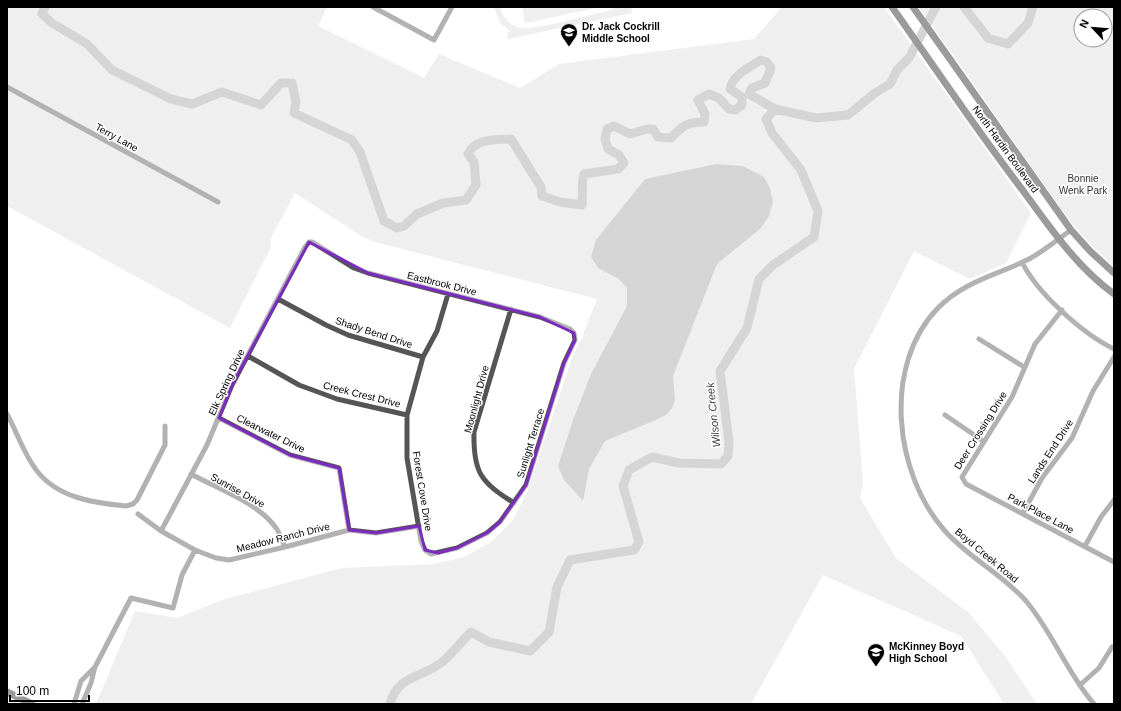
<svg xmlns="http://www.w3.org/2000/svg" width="1121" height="711" font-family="Arial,sans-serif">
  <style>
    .green { fill: #dcdcdc; fill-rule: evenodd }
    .water { fill: #a3a3a3 }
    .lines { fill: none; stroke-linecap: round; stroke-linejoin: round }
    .river { stroke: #a3a3a3; stroke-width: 9 }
    .street { stroke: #555; stroke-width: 5 }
    .secondary { stroke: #222; stroke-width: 7 }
    .marked { fill: none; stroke: #7b2cbf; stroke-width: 3; stroke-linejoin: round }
    .labels { text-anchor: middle; stroke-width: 3; stroke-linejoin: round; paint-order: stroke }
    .poi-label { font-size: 10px; font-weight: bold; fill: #000; stroke: #fff; text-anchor: start }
    .street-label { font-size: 10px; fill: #000; stroke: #fff }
    .park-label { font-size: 10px; fill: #333; stroke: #fff }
    .water-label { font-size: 11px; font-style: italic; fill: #444; stroke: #fff }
  </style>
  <rect width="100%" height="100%" fill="#fff"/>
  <path class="green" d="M7 7H327L318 26 424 78 439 54 520 88 559 64 754 39 782 7H884L1031 213 1006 263 970 279 914 251 854 369 863 483 860 498 896 558 968 612 1005 656 1037 704H1004L961 636 823 575 751 704H96L135 611 177 618 225 599 342 568 434 564 464 557 491 542 513 520 527 492 572 358 578 344 583 338 584 332 597 299 375 242 363 237 295 193 270 240 271 247 269 251 230 328 7 206Z
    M494 7H500C502 18 510 26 521 28 536 30 589 15 607 11L616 7H631L632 13 508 39 507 33 511 32 500 23Z
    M522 7H601L525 23Z
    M919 7H1114V266L1092 246 1066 216ZM1081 16H1105V40H1081Z"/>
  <path class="water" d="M716 164 743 166 764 177 770 188 773 202 769 216 761 228 717 264 673 376 675 400 672 408 667 414 658 419 605 441 589 469 583 501 564 480 558 466 573 420 591 374 627 306V288L619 279 598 268 591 257 596 240 645 179Z"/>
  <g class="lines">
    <path class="river" d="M45 7 42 14 52 23 87 44 112 70 171 99 192 104 222 92 261 105 281 83H292L296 102 294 113 352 140 360 152 384 221 397 228 404 226 417 214 443 203 466 200 476 185 474 162 468 154C475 138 496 140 511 139L541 187 542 196 560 202 582 205C583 194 581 182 584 174L618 169 624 163 619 155 608 149 605 139 607 129 614 126 630 134 647 129H653L658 137 671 138C682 126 687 122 704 122L705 114 698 100 709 94 719 98 729 109 735 110 742 105V97L730 89C732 75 750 67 761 60L767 62 771 68 765 83 752 88 749 94 775 109
      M964 7 988 38 1008 44 1028 23 1033 7
      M390 704C398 675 421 678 441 663 452 654 461 642 471 632L489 642 530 651 549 632 557 587 570 560 634 550 639 542 623 486 629 470 652 457 679 463 721 464 728 456 729 442 720 371 747 328 759 279 773 265 814 237 818 211 801 170 772 133 766 119 775 109 816 118 848 115 875 93 890 84 897 70 909 58 936 7"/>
    <path class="street" d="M373 7 434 40 452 7
      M7 87 218 202
      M1071 230C1057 240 1044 251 1029 259 998 275 964 281 938 308 882 365 894 474 945 531 969 558 1002 574 1026 601 1053 633 1067 673 1094 704
      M1022 262C1037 293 1083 334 1114 349
      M278 299 326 325 348 335 423 357
      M511 309 474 432C473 473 481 482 514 503
      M1062 310 1035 344 1012 397 962 477 966 484 1114 562
      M979 339 1024 367
      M248 356 299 385 337 399 407 415
      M7 414C17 432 24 455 37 471 58 498 94 503 126 506L133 504 137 500 165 445V426
      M945 415 983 441
      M219 418 290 455 339 468 349 530
      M191 474C216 488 259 503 276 528 280 533 282 541 285 547
      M1023 513 1042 478 1072 438 1093 391 1114 357
      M138 514 161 531 195 550 216 558 229 560 285 547 349 530 376 533 419 526
      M161 531 207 445 232 385 305 247 309 242H312L354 268 368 273 540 317 570 329 574 333 575 340 564 363 526 485 500 522 487 533 457 548 431 554 425 550 421 541 407 458V415L423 357 437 331 448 294
      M1085 546 1101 517 1114 500
      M1080 685 1099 668 1112 647
      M74 704 81 681 95 667 131 598 173 608 182 575 195 550
      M82 704 91 683 95 667"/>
    <path class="secondary" d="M892 7C936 69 978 132 1024 192 1051 229 1077 267 1114 294
      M913 7 1071 230 1090 251 1114 273
      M7 692 32 704"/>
  </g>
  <path d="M0 0H1121V711H0ZM309 242 368 273 540 317 574 333 575 340 564 363 526 485 500 522 487 533 457 548 438 553 425 550 419 526 376 533 349 530 339 468 290 455 219 418 232 385Z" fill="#fff" fill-opacity=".55" fill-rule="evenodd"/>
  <path class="marked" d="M309 242 368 273 540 317 574 333 575 340 564 363 526 485 500 522 487 533 457 548 438 553 425 550 419 526 376 533 349 530 339 468 290 455 219 418 232 385Z"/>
  <defs>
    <g id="school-pin" transform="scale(0.9)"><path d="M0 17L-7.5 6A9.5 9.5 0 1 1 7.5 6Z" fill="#000" stroke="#fff"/><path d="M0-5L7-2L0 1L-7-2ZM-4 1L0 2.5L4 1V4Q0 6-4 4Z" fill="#fff"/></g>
  </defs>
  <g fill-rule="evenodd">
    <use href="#school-pin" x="569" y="32"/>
    <use href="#school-pin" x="876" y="652"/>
  </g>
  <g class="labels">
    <g class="poi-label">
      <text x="582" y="30">Dr. Jack Cockrill<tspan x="582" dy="12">Middle School</tspan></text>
      <text x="889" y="650">McKinney Boyd<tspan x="889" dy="12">High School</tspan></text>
    </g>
    <g class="street-label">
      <text transform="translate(117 137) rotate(29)" y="4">Terry Lane</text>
      <text transform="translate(1006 149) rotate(54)" y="4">North Hardin Boulevard</text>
      <text transform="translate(442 283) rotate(14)" y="4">Eastbrook Drive</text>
      <text transform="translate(374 332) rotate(18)" y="4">Shady Bend Drive</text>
      <text transform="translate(226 382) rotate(-65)" y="4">Elk Spring Drive</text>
      <text transform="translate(362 394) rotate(14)" y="4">Creek Crest Drive</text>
      <text transform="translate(476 399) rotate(-75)" y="4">Moonlight Drive</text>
      <text transform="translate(980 430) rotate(-58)" y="4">Deer Crossing Drive</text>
      <text transform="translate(271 433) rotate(26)" y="4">Clearwater Drive</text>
      <text transform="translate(530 443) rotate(-73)" y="4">Sunlight Terrace</text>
      <text transform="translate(1050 451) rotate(-57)" y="4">Lands End Drive</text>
      <text transform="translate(238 490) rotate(29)" y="4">Sunrise Drive</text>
      <text transform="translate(423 491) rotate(81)" y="4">Forest Cove Drive</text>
      <text transform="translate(1041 513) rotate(28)" y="4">Park Place Lane</text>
      <text transform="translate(283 537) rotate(-14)" y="4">Meadow Ranch Drive</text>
      <text transform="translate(987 555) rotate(40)" y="4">Boyd Creek Road</text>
    </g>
    <g class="park-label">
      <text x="1083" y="182">Bonnie<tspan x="1083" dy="12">Wenk Park</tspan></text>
    </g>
    <g class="water-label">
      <text transform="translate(713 415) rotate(-96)" y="4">Wilson Creek</text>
    </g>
  </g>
  <rect width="1121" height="711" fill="none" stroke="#000000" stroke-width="16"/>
  <g transform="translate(1093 28) rotate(296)"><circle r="19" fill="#ffffff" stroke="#999999"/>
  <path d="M0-3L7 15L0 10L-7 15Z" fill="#000000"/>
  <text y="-6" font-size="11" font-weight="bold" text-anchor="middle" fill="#000000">N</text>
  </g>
  <path d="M10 695v6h79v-6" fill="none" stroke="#000000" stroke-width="2"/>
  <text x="16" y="695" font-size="12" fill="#000000" stroke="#ffffff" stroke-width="3" paint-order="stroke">100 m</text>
</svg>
